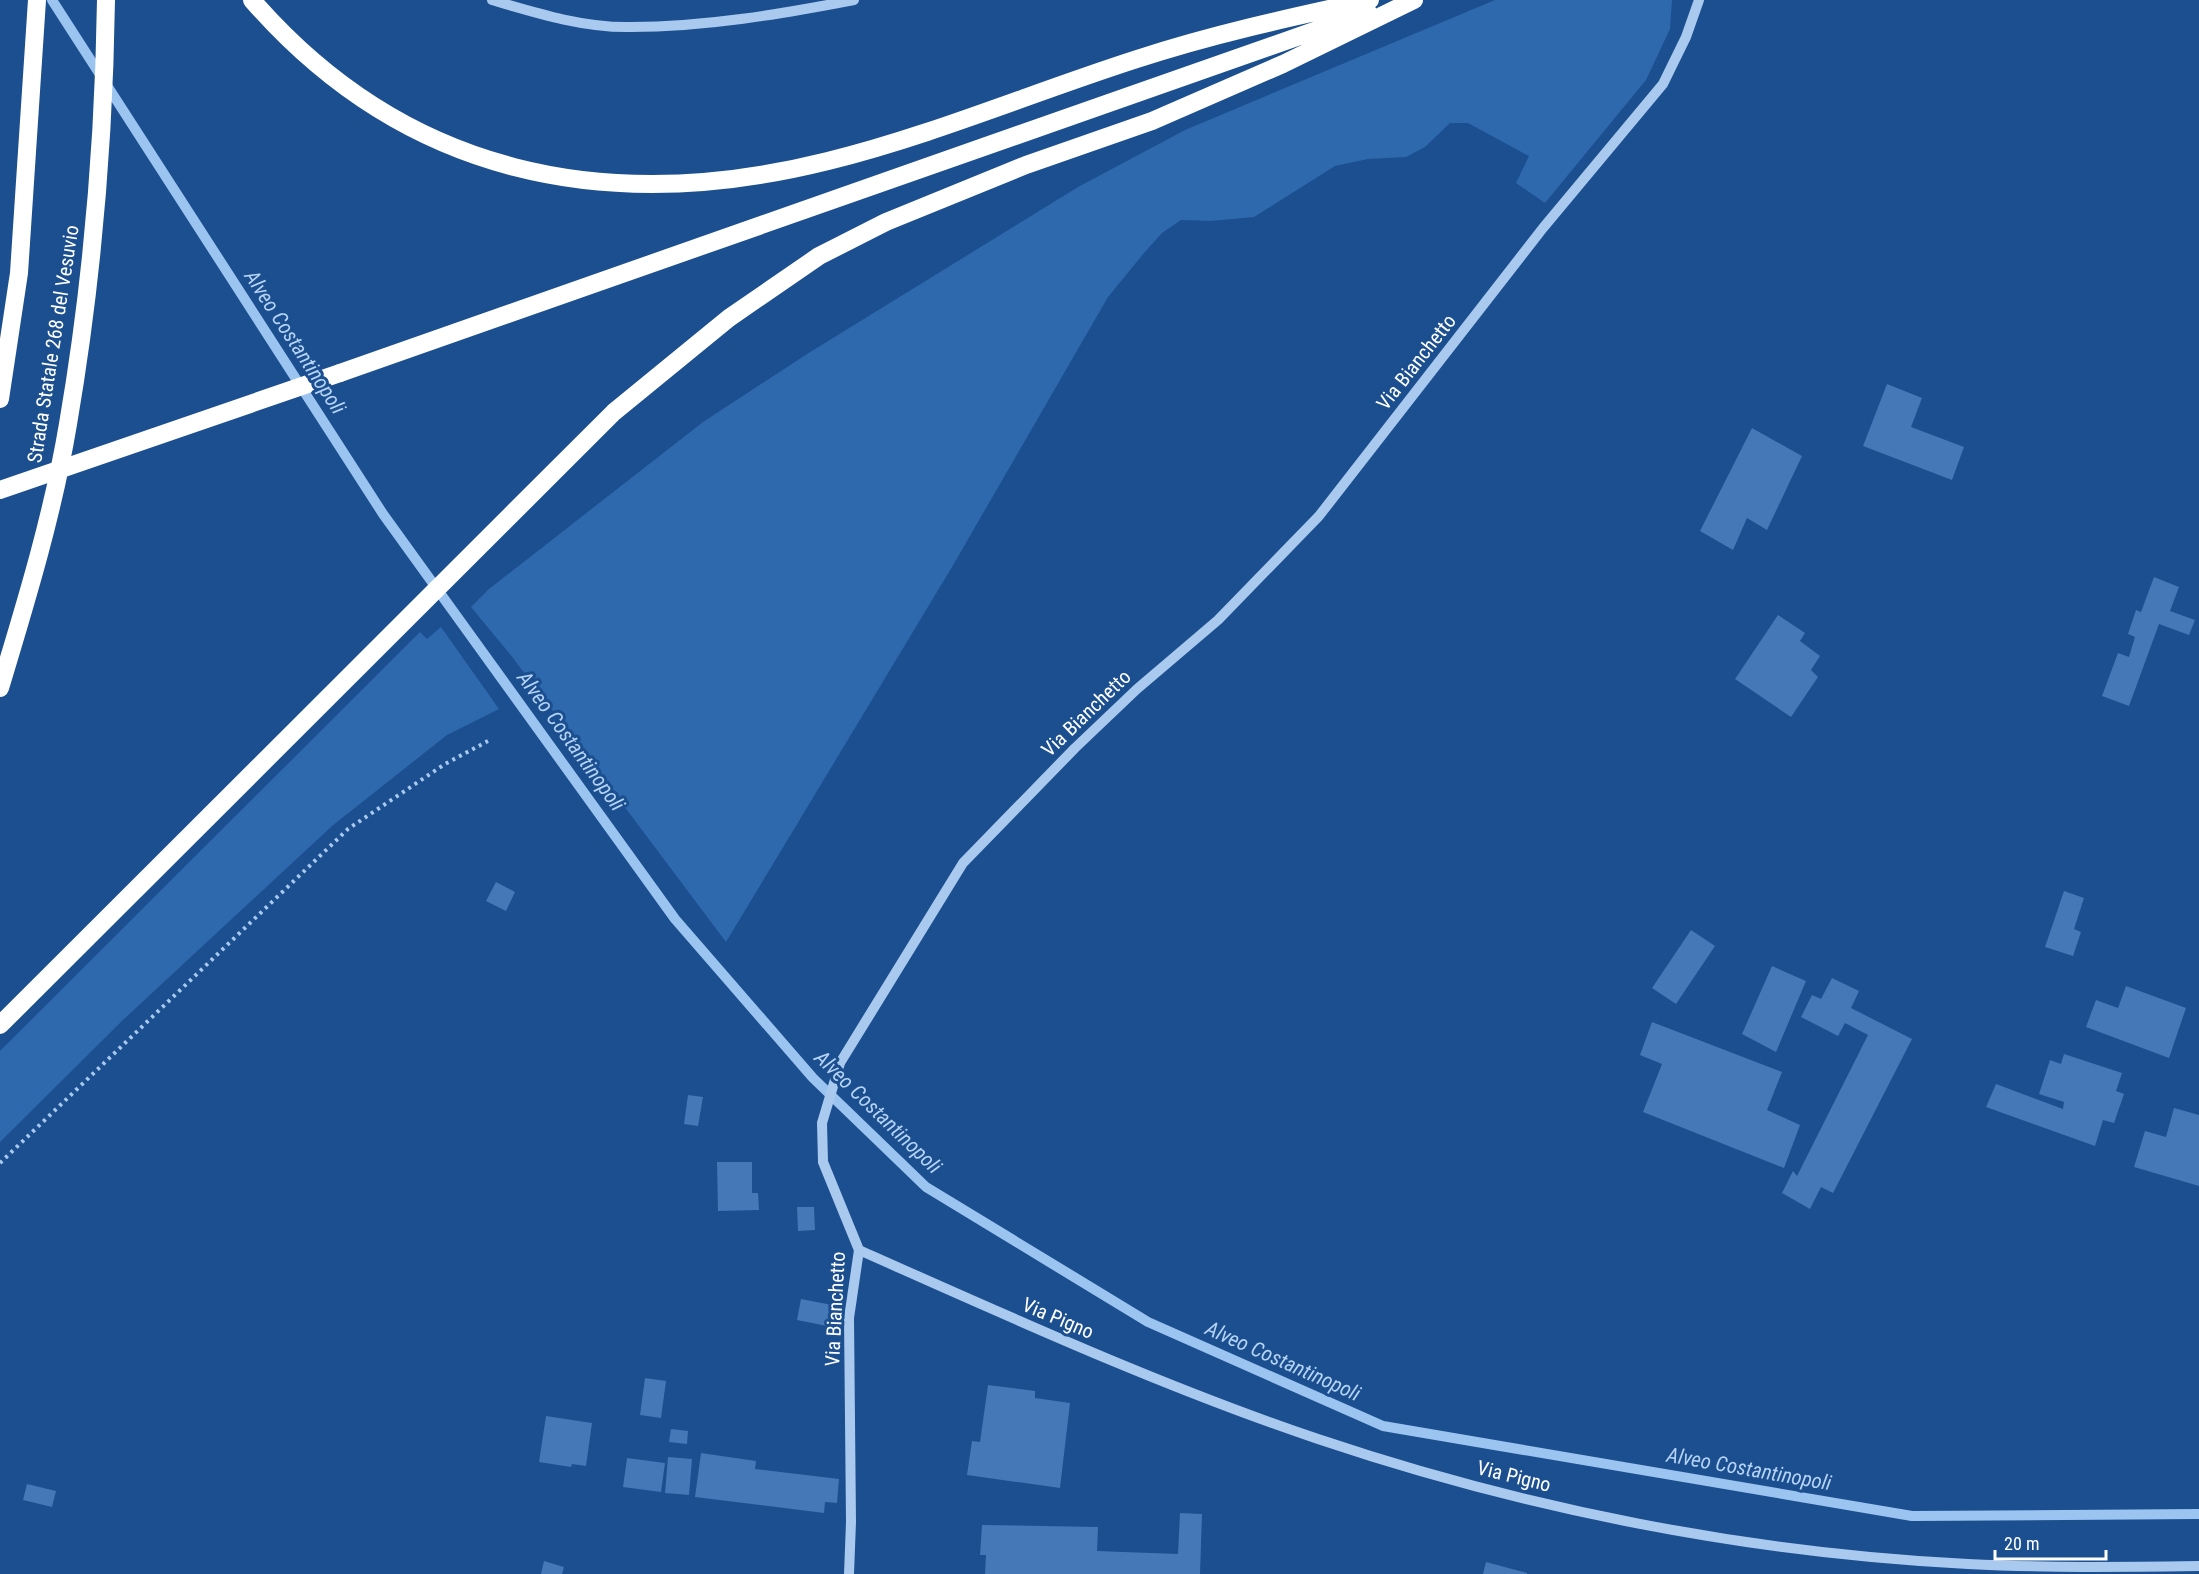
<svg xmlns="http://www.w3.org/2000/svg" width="2199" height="1574" font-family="'Roboto Condensed',sans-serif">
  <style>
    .green { fill: #2e69ad }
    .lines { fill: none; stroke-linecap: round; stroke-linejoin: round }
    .stream { stroke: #9cc4f0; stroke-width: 10 }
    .building { fill: #4478b7 }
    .path { stroke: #a9c9ee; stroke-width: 4; stroke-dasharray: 3 4.5; stroke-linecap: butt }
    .minor { stroke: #a9c9ee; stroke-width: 10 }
    .highway { stroke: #fff; stroke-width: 18 }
    .highway-bridge { stroke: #fff; stroke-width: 18 }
    .labels { text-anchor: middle; stroke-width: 6; stroke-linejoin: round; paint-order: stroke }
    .street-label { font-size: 20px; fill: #fff; stroke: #1b4f8f }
    .water-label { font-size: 21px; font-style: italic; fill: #b5d3f5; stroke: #1b4f8f }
  </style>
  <rect width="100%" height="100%" fill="#1b4f8f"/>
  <path class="green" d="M1495 0H1672L1670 29 1646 80 1545 203 1516 183 1529 156 1468 123H1450L1425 147 1406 157 1368 159 1335 166 1254 217 1211 221 1181 220 1162 233 1144 253 1108 297 952 567 726 942 513 658 471 607 489 589 703 422 807 354 1078 187 1185 130Z
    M441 627 499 709 447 735 332 826 123 1020 0 1142V1051L420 632 427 639Z"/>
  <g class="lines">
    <path class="stream" d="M52 0 383 514 675 919 813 1078 926 1187 1148 1322 1383 1426 1912 1516 2199 1514"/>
  </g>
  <path class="building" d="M1887 384 1922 398 1911 427 1964 447 1952 480 1863 446Z
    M1752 428 1802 456 1767 530 1747 518 1733 550 1700 531Z
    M2154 577 2179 587 2170 611 2195 620 2189 635 2159 624 2129 706 2102 696 2118 653 2129 657 2135 637 2128 634 2136 610 2141 612Z
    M1778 615 1805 633 1800 641 1820 656 1811 670 1818 677 1791 717 1735 679Z
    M496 882 515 892 506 911 486 901Z
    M2064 891 2084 898 2074 929 2081 932 2073 956 2045 947Z
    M1691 930 1715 946 1676 1004 1652 988Z
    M1772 966 1806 981 1776 1052 1742 1034Z
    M1832 978 1859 991 1851 1008 1912 1039 1833 1193 1821 1187 1810 1209 1782 1193 1793 1171 1797 1176 1868 1035 1845 1023 1838 1036 1801 1017 1812 995 1821 999Z
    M2126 986 2186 1008 2169 1058 2086 1027 2096 1000 2118 1008Z
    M1652 1022 1782 1072 1767 1110 1800 1125 1784 1168 1643 1112 1662 1064 1640 1055Z
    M2064 1054 2122 1073 2116 1091 2124 1094 2114 1123 2103 1120 2095 1146 1986 1107 1996 1084 2063 1109 2064 1102 2039 1094 2050 1060 2061 1064Z
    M688 1095 703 1097 698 1126 684 1124Z
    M2174 1108 2199 1115V1186L2134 1167 2145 1131 2166 1137Z
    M717 1162H752V1193H758L759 1210 718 1211Z
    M797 1207H814L815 1230 798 1231Z
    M801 1299 832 1305V1327L797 1320Z
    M645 1378 666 1381 661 1418 640 1415Z
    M988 1385 1035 1391V1398L1070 1403 1060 1488 967 1475 972 1441 980 1442Z
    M546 1416 592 1423 586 1466 572 1464 571 1467 539 1462Z
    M671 1429 688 1431 687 1444 669 1442Z
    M701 1453 756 1461 755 1469 839 1479 837 1503 825 1502 824 1513 695 1497Z
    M668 1457 692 1459 689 1495 665 1493Z
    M627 1458 665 1463 661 1492 623 1487Z
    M27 1484 56 1491 52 1507 23 1500Z
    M1180 1513 1202 1514 1200 1574H985L986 1555H980L982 1525 1098 1527 1097 1551 1178 1554Z
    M544 1561 564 1567 562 1574H541Z
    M1486 1562 1527 1573V1574H1483Z"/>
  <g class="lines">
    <path class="path" d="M0 1163 348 829 445 764 488 741"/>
    <path class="minor" d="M492 0C536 13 584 28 631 27 705 27 781 14 854 0
      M859 1250C1010 1317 1161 1386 1318 1439 1526 1509 1748 1553 1968 1564 2045 1568 2122 1567 2199 1566
      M849 1574 851 1522 849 1318 859 1250 823 1162 822 1123 840 1063 963 863 1075 748 1137 689 1218 620 1319 516 1543 228 1663 84 1686 37 1699 0"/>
    <path class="highway" d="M252 0C405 176 607 216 828 161 933 135 1034 92 1137 59 1213 34 1292 17 1370 0
      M340 373 1368 12
      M0 399 19 273 37 0
      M0 688C26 602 53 514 68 424 92 284 104 142 106 0
      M0 1025 614 412 729 318 819 256 886 222 1026 165 1152 121 1283 64 1414 0"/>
    <path class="highway-bridge" d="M0 490 340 373"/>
  </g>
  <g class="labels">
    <g class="street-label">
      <text transform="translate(53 344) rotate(-81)" y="7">Strada Statale 268 del Vesuvio</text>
      <text transform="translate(1416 362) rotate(-52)" y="7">Via Bianchetto</text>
      <text transform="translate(1086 713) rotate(-44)" y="7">Via Bianchetto</text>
      <text transform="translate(835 1309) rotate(-87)" y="7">Via Bianchetto</text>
      <text transform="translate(1058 1318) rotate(23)" y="7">Via Pigno</text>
      <text transform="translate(1514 1476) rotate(14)" y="7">Via Pigno</text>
    </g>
    <g class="water-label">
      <text transform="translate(295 342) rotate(57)" y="7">Alveo Costantinopoli</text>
      <text transform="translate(571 741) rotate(54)" y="7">Alveo Costantinopoli</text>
      <text transform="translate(878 1112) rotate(44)" y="7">Alveo Costantinopoli</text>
      <text transform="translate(1283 1361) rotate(24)" y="7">Alveo Costantinopoli</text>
      <text transform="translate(1749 1469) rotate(10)" y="7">Alveo Costantinopoli</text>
    </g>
  </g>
  <path d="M1995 1550v9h111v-9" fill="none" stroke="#ffffff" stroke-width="3"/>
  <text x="2004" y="1550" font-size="18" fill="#ffffff" stroke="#1b4f8f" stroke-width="4.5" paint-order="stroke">20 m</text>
</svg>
